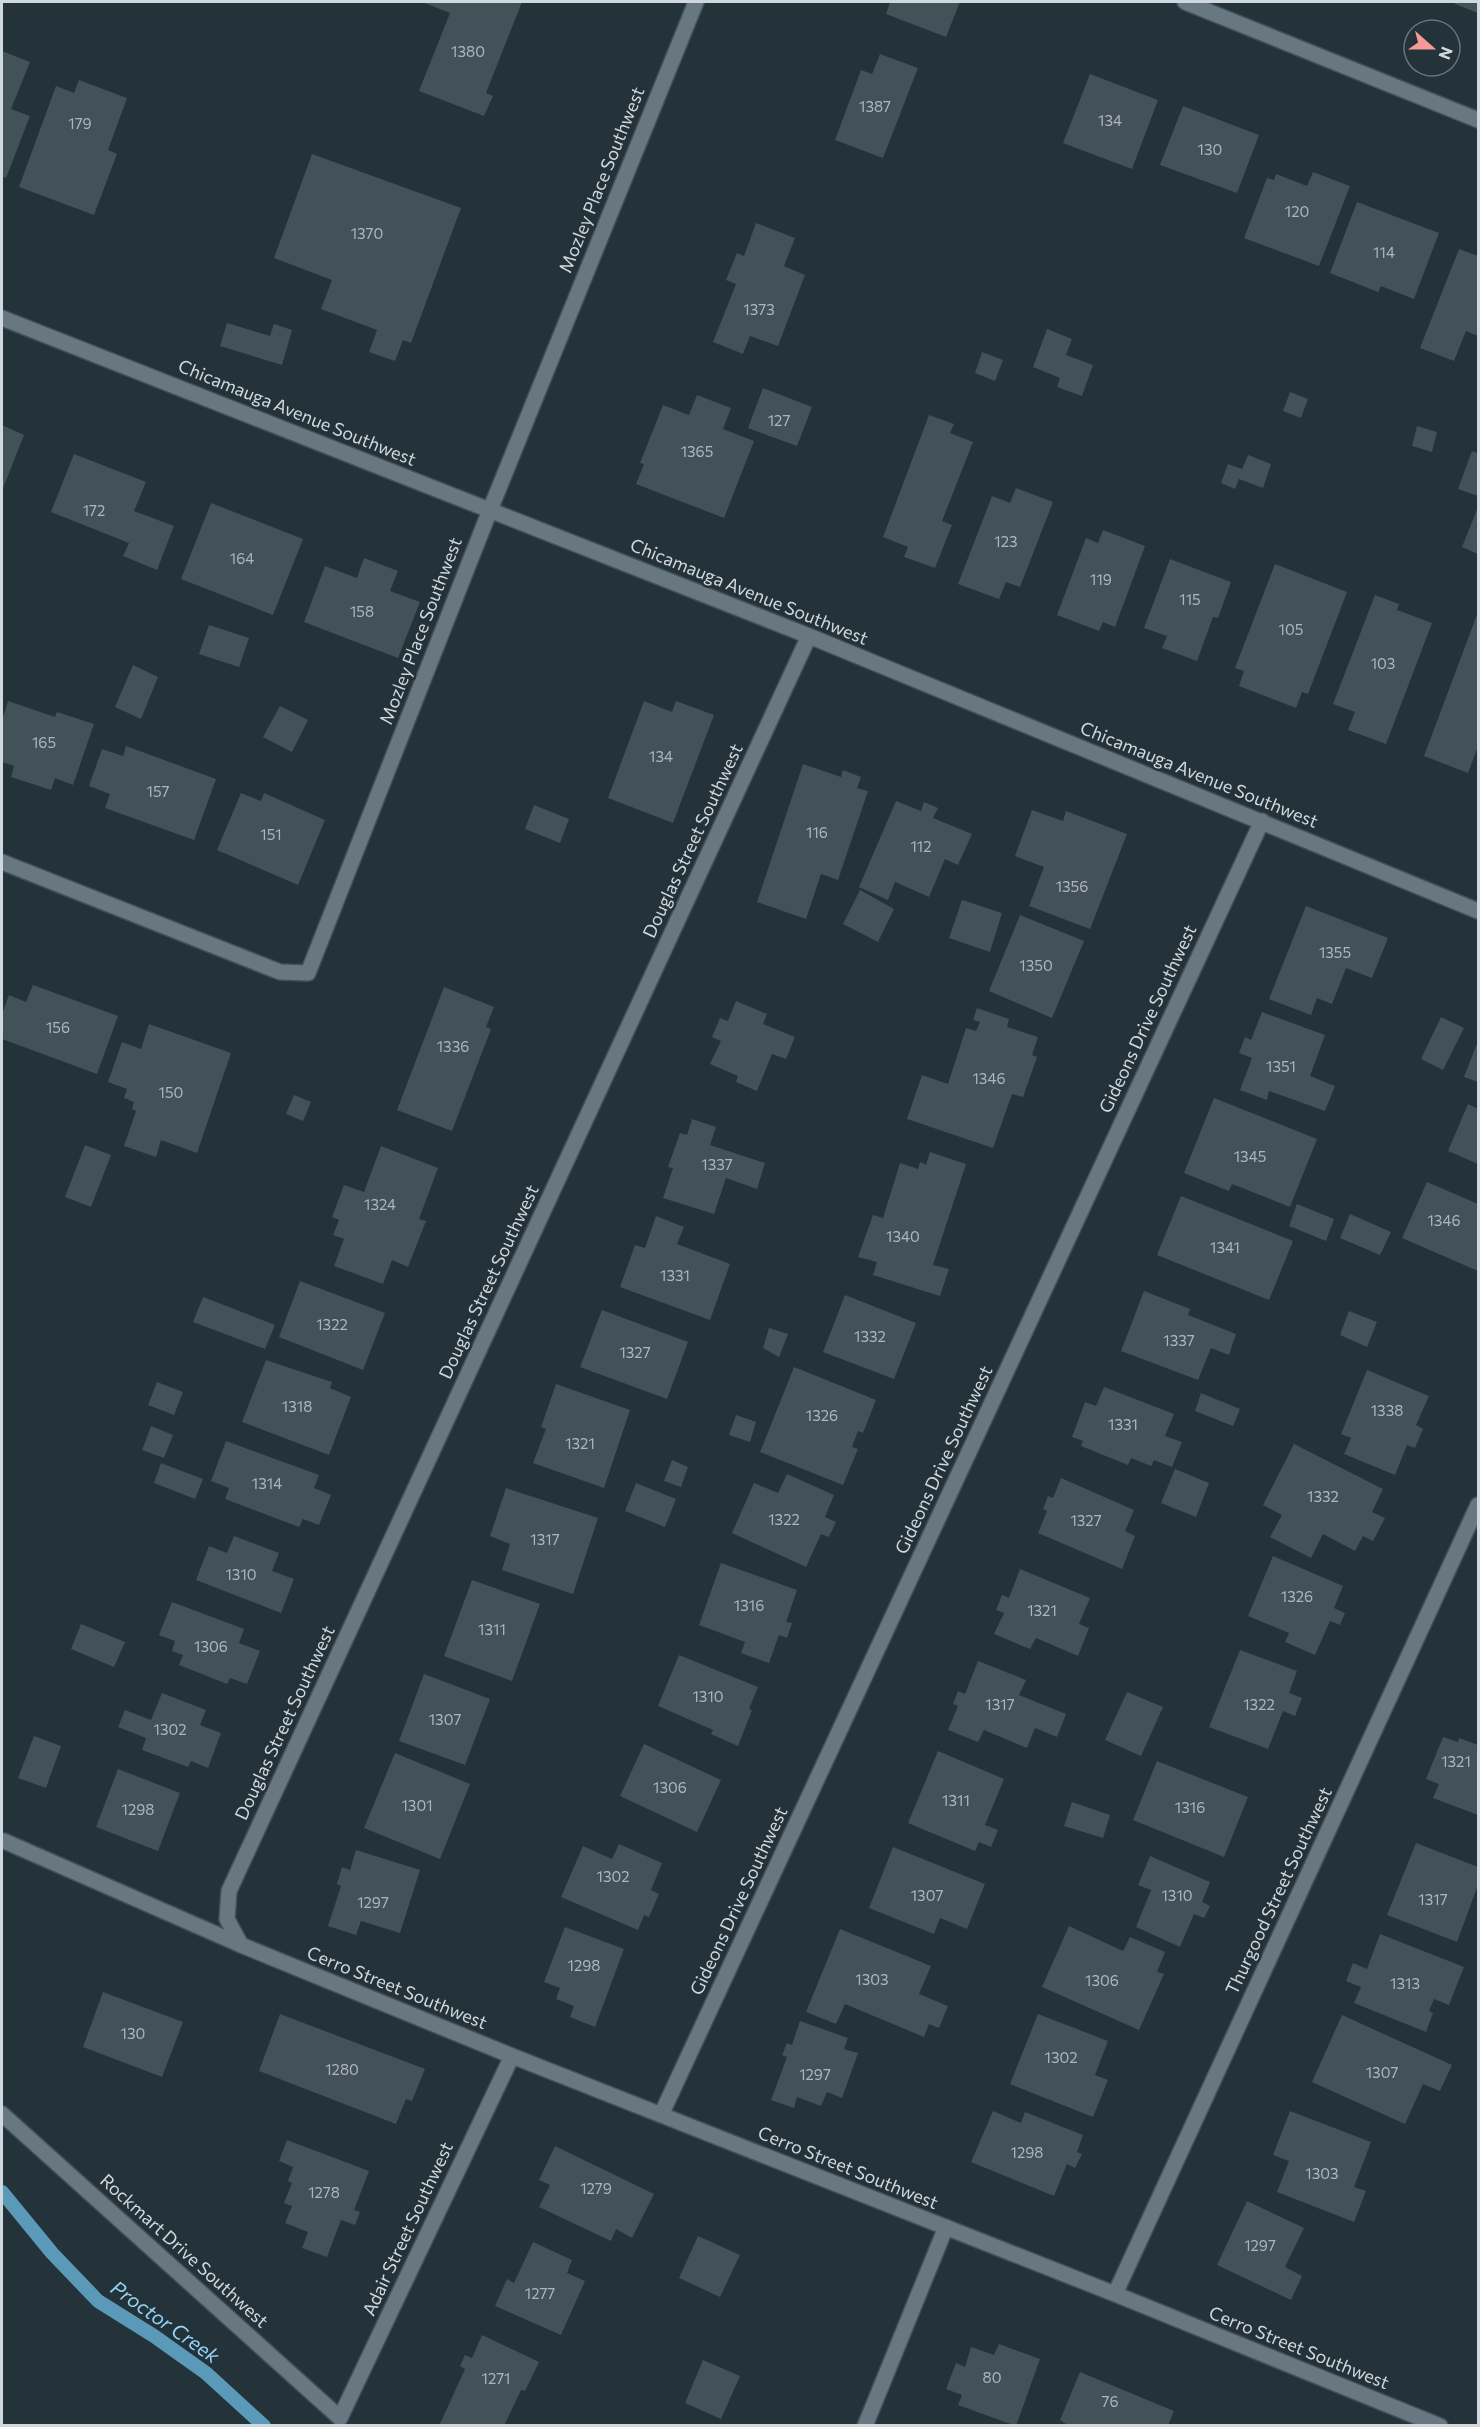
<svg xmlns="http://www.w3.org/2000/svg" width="1480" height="2427" font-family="Commissioner,sans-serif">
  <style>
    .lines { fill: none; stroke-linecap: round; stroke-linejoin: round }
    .stream { stroke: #5a9ab8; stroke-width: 14 }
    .building { fill: #435159 }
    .street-casing { stroke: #434e55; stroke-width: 18 }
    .street { stroke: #687880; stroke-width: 15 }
    .labels { text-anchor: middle; stroke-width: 5; stroke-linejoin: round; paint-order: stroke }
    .number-label { font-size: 15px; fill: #acb6bc }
    .street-label { font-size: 18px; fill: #cfd8dd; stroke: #243239 }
    .water-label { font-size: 20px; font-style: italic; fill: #95d3f5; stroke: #243239 }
  </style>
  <rect width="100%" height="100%" fill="#243239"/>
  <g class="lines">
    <path class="stream" d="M2 2192 52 2253 98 2301 154 2336 206 2373 264 2426"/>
  </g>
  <path class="building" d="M422 2H522L486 93 493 96 484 116 419 91 450 13Z
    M890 2H960L946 37 886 14Z
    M1456 2H1478V13L1455 4Z
    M2 51 30 62 11 109 30 116 6 178 2 176Z
    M880 54 918 68 883 158 835 140 861 70 872 74Z
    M1090 74 1158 100 1132 169 1063 143Z
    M79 80 127 98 108 150 117 154 94 215 19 187 56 86 74 93Z
    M1183 106 1259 135 1237 193 1160 165Z
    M312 154 461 208 411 343 403 340 395 361 369 352 377 330 321 309 332 280 274 258Z
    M1313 172 1350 186 1319 266 1244 238 1267 178 1274 180 1276 174 1307 186Z
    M1357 202 1439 233 1414 299 1381 286 1378 292 1330 273Z
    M756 223 795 238 784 266 805 275 778 346 750 336 743 354 713 342 736 284 726 280 737 253 744 256Z
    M1459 249 1478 256V336L1466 331 1454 361 1420 348Z
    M227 323 270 336 274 324 292 330 282 365 220 346Z
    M1047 329 1072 339 1066 355 1093 365 1082 396 1057 387 1060 378 1033 367Z
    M982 352 1003 360 995 381 975 373Z
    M763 388 812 407 797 446 748 428Z
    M1290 392 1308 399 1301 418 1283 411Z
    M697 395 731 408 723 429 754 441 724 518 636 484 644 464 640 463 663 405 689 415Z
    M929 415 954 424 950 433 973 442 942 521 952 525 935 568 904 557 908 547 883 537Z
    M2 425 24 435 2 491Z
    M1417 426 1437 432 1432 452 1412 446Z
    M1472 451 1478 453V496L1458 489Z
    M74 454 146 482 134 511 174 526 157 570 123 556 129 543 51 512Z
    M1248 455 1271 464 1263 488 1239 479 1235 489 1221 483 1228 464 1242 469Z
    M1016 488 1053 502 1020 587 1006 582 999 599 958 584 992 496 1010 503Z
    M211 503 303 539 273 615 181 579Z
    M1478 507V554L1462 547Z
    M1103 530 1145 546 1115 627 1103 622 1099 631 1057 615 1086 538 1098 543Z
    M364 558 398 571 390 591 420 602 398 658 304 622 325 566 357 578Z
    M1170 559 1231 582 1218 618 1213 617 1197 661 1162 648 1167 636 1144 628Z
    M1275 564 1347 592 1308 694 1302 692 1296 708 1239 686 1244 671 1235 668Z
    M1375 595 1399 604 1397 610 1432 623 1386 744 1348 730 1355 712 1333 704Z
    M1478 612V750L1477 749 1468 773 1424 756Z
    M209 625 249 638 239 667 199 654Z
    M133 665 158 677 141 719 115 707Z
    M8 701 55 717 57 712 94 724 73 785 55 778 51 790 11 777 14 766 2 762V720Z
    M644 701 672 712 676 701 714 715 673 823 608 798Z
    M280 706 308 720 292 752 263 737Z
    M126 746 216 779 194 840 105 808 110 794 89 786 102 749 123 756Z
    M803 764 841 777 843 770 861 777 857 788 868 791 838 880 821 874 806 919 757 902Z
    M241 793 261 801 264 793 325 820 298 885 217 850Z
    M896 801 921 811 924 802 938 808 933 818 972 834 958 865 945 859 929 897 895 882 888 900 859 887Z
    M534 805 569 819 560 843 525 829Z
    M1032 810 1063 821 1066 811 1127 834 1090 929 1029 906 1044 867 1015 856Z
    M860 890 894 909 878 942 843 924Z
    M962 900 1002 913 990 952 949 938Z
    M1306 906 1388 938 1372 978 1346 968 1332 1004 1317 998 1311 1015 1269 999Z
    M1020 915 1084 941 1052 1018 989 991Z
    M33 985 118 1016 97 1074 2 1039V1014L9 995 26 1002Z
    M444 987 494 1007 486 1027 491 1029 452 1131 397 1110Z
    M736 1001 767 1014 763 1024 795 1037 786 1059 772 1054 757 1091 736 1082 738 1076 710 1064 721 1041 712 1037 720 1018 728 1021Z
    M977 1008 1009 1019 1007 1027 1038 1037 1032 1055 1037 1057 1023 1097 1012 1094 993 1148 907 1119 922 1075 948 1084 966 1028 976 1031 980 1022 973 1020Z
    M1262 1012 1325 1035 1310 1076 1335 1086 1325 1111 1269 1091 1267 1100 1240 1090 1252 1058 1239 1053 1245 1037 1251 1040Z
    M1441 1017 1464 1028 1443 1070 1421 1059Z
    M149 1024 231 1053 197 1153 161 1140 156 1157 124 1146 136 1111 132 1109 134 1102 124 1098 127 1089 108 1082 122 1042 141 1049Z
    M1478 1041V1082L1464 1077Z
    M294 1095 311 1102 303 1121 286 1114Z
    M1214 1098 1317 1139 1290 1207 1232 1184 1229 1191 1184 1173Z
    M1468 1104 1478 1109V1164L1448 1151Z
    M692 1119 716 1127 710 1145 765 1163 757 1189 726 1178 714 1214 663 1198 673 1168 668 1167 680 1133 687 1135Z
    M85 1145 111 1155 91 1207 65 1197Z
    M381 1146 438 1168 419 1219 426 1221 408 1267 392 1260 383 1284 334 1266 344 1239 333 1235 339 1220 332 1217 344 1185 364 1192Z
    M930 1152 966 1164 933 1265 949 1269 940 1296 873 1275 877 1262 858 1257 873 1215 883 1218 900 1163 918 1169 920 1162 926 1165Z
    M1427 1182 1478 1204V1271L1402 1238Z
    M1181 1196 1293 1241 1269 1300 1157 1255Z
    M1297 1204 1334 1219 1326 1241 1289 1226Z
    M1350 1214 1391 1232 1380 1255 1340 1238Z
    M656 1216 684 1227 677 1244 730 1264 710 1320 620 1287 635 1245 645 1248Z
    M300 1281 385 1313 363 1370 279 1337Z
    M1144 1291 1190 1309 1188 1315 1236 1334 1229 1355 1211 1348 1198 1380 1121 1351Z
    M845 1295 916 1323 894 1379 823 1352Z
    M203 1297 275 1325 265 1349 193 1322Z
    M602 1310 688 1342 667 1399 580 1367Z
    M1349 1311 1377 1322 1367 1347 1340 1335Z
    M769 1328 788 1334 779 1357 763 1348Z
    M266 1360 332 1382 330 1388 351 1397 329 1455 242 1422Z
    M794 1367 876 1400 863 1433 858 1431 852 1447 858 1449 843 1485 760 1452Z
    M1367 1370 1429 1396 1416 1425 1423 1429 1415 1448 1407 1445 1395 1475 1344 1454 1351 1438 1341 1434Z
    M157 1382 183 1392 174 1415 148 1405Z
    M556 1384 630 1410 604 1488 533 1463 546 1429 541 1427Z
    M1104 1387 1174 1414 1165 1436 1182 1442 1172 1467 1154 1460 1151 1466 1131 1458 1128 1465 1081 1446 1083 1441 1072 1437 1085 1402 1096 1406Z
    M1201 1393 1240 1409 1233 1426 1195 1411Z
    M736 1415 756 1422 750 1442 729 1435Z
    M151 1426 173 1435 164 1458 142 1450Z
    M226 1441 319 1475 314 1488 331 1495 319 1525 303 1519 299 1527 225 1499 229 1488 211 1481Z
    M1294 1444 1383 1489 1372 1512 1385 1518 1373 1541 1363 1536 1355 1551 1323 1534 1311 1558 1270 1537 1282 1515 1263 1505Z
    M672 1460 688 1467 681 1487 664 1481Z
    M161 1463 203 1479 195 1499 154 1483Z
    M1175 1469 1209 1483 1196 1517 1161 1503Z
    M787 1474 834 1495 825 1517 836 1522 829 1537 821 1534 806 1567 732 1533 754 1483 778 1493Z
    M1061 1478 1134 1510 1125 1531 1135 1536 1122 1569 1038 1533 1047 1511 1043 1509 1048 1496 1053 1498Z
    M636 1483 676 1499 665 1527 625 1511Z
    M506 1488 598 1518 573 1594 502 1570 510 1544 490 1536Z
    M234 1536 279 1553 272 1571 294 1579 281 1613 196 1580 209 1546 227 1553Z
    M1273 1556 1343 1586 1334 1608 1345 1613 1340 1625 1330 1621 1315 1655 1285 1642 1289 1633 1248 1616Z
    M721 1563 797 1590 786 1622 792 1623 787 1638 779 1635 769 1663 741 1653 745 1642 699 1625Z
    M1020 1569 1090 1598 1079 1624 1089 1628 1078 1656 1036 1638 1030 1649 994 1634 1004 1613 996 1610 1002 1595 1009 1598Z
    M472 1580 540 1604 512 1681 444 1656Z
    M172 1602 244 1629 239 1643 260 1651 247 1684 230 1678 227 1684 179 1665 183 1655 172 1651 175 1641 159 1635Z
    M81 1624 125 1642 114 1667 71 1649Z
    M1240 1650 1297 1671 1289 1693 1302 1698 1295 1716 1283 1711 1268 1749 1209 1727Z
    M679 1655 758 1687 749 1709 752 1710 738 1746 711 1734 713 1730 658 1706Z
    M978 1661 1026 1680 1019 1695 1066 1714 1057 1737 1035 1728 1027 1748 984 1730 978 1742 948 1730 958 1706 953 1704 958 1691 965 1694Z
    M424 1674 490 1699 465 1765 399 1741Z
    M1127 1692 1163 1707 1141 1756 1105 1740Z
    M162 1693 206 1710 200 1725 221 1733 208 1768 191 1761 188 1767 142 1750 146 1738 118 1727 125 1710 151 1720Z
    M34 1736 61 1746 46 1788 18 1778Z
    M1443 1737 1458 1742 1459 1738 1478 1745V1815L1433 1798 1439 1784 1426 1779Z
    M644 1744 721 1780 697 1832 620 1796Z
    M938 1751 1004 1779 985 1825 998 1830 991 1847 979 1842 975 1851 908 1823Z
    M395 1753 470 1784 440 1859 364 1828Z
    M1157 1761 1248 1797 1224 1857 1133 1820Z
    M118 1769 180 1793 158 1851 96 1827Z
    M1072 1802 1110 1815 1103 1838 1064 1826Z
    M1416 1843 1478 1867V1885L1457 1942 1387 1915Z
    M619 1844 662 1863 651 1890 659 1894 649 1917 644 1915 638 1930 561 1897 583 1846 612 1859Z
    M893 1847 985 1884 967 1929 940 1918 934 1934 869 1908Z
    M356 1850 420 1870 400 1933 361 1921 356 1935 328 1926 341 1886 337 1884 342 1867 350 1870Z
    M1150 1856 1210 1882 1202 1902 1210 1906 1204 1918 1194 1914 1180 1947 1136 1927 1151 1890 1138 1885Z
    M1069 1926 1123 1951 1130 1937 1165 1952 1157 1972 1164 1974 1139 2030 1042 1987Z
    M565 1927 624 1949 595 2027 570 2017 574 2006 556 1999 560 1988 544 1982Z
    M840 1929 931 1966 919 1994 948 2006 939 2028 929 2024 924 2037 845 2004 836 2024 806 2012Z
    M1380 1934 1464 1967 1449 2005 1434 1999 1429 2011 1433 2013 1426 2032 1354 2003 1361 1987 1346 1981 1353 1963 1367 1969Z
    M103 1992 183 2022 162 2077 83 2047Z
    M280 2014 425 2069 412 2101 406 2099 396 2124 259 2071Z
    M1038 2014 1108 2041 1095 2075 1108 2080 1093 2117 1010 2084Z
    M1342 2015 1452 2065 1440 2091 1423 2084 1405 2124 1312 2082Z
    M800 2021 848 2038 844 2049 858 2053 842 2098 827 2092 821 2106 797 2097 794 2108 771 2100 787 2057 782 2055 787 2043 792 2045Z
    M993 2111 1021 2123 1025 2112 1083 2135 1077 2152 1082 2154 1075 2168 1067 2164 1054 2196 971 2162Z
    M1290 2111 1371 2142 1354 2187 1366 2191 1354 2222 1277 2192 1289 2161 1273 2155Z
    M287 2140 369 2171 354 2210 360 2212 355 2225 341 2220 327 2257 302 2248 308 2232 285 2223 292 2206 284 2203 292 2183 288 2181 293 2167 279 2161Z
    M555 2146 654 2194 632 2238 616 2229 611 2241 539 2207 550 2185 539 2180Z
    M1247 2201 1304 2228 1285 2267 1302 2276 1291 2300 1217 2265Z
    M698 2236 740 2255 720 2297 679 2278Z
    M533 2242 572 2260 567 2273 585 2281 561 2335 495 2306 507 2279 514 2283Z
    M482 2335 539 2362 525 2391 521 2390 504 2426H439L465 2369 460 2366 465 2355 472 2358Z
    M999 2344 1040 2359 1016 2426 958 2405 962 2395 946 2389 956 2363 965 2367 971 2347 994 2355Z
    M703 2360 740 2376 721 2419 685 2403Z
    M1080 2372 1174 2411 1168 2426H1069L1060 2420Z"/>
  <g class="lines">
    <g class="street-casing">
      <path id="street" d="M1185 2 1478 120
        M2 318 809 636 1478 911
        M2 862 280 972 308 973 490 510 696 2
        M4 1841 241 1945 512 2056 1115 2294 1440 2426
        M241 1945 227 1919 229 1891 809 636
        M2 2114 340 2418 512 2056
        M661 2115 1262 821
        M1115 2294 1478 1505
        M865 2426 946 2227"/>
    </g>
    <use href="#street" class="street"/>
  </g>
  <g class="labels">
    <g class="number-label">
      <text x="468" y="57">1380</text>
      <text x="875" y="112">1387</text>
      <text x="1110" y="126">134</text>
      <text x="80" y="129">179</text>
      <text x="1210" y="155">130</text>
      <text x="1297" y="217">120</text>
      <text x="367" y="239">1370</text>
      <text x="1384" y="258">114</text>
      <text x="759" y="315">1373</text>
      <text x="779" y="426">127</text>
      <text x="697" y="457">1365</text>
      <text x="94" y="516">172</text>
      <text x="1006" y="547">123</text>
      <text x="242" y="564">164</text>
      <text x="1101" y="585">119</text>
      <text x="1190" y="605">115</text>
      <text x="362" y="617">158</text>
      <text x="1291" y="635">105</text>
      <text x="1383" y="669">103</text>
      <text x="44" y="748">165</text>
      <text x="661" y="762">134</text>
      <text x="158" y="797">157</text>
      <text x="817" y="838">116</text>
      <text x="271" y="840">151</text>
      <text x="921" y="852">112</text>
      <text x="1072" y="892">1356</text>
      <text x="1335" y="958">1355</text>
      <text x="1036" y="971">1350</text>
      <text x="58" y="1033">156</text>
      <text x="453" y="1052">1336</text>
      <text x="1281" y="1072">1351</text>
      <text x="989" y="1084">1346</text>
      <text x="171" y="1098">150</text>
      <text x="1250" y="1162">1345</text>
      <text x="717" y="1170">1337</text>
      <text x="380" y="1210">1324</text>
      <text x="1444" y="1226">1346</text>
      <text x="903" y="1242">1340</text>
      <text x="1225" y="1253">1341</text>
      <text x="675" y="1281">1331</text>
      <text x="332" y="1330">1322</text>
      <text x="870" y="1342">1332</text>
      <text x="1179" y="1346">1337</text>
      <text x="635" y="1358">1327</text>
      <text x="297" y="1412">1318</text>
      <text x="1387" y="1416">1338</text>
      <text x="822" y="1421">1326</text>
      <text x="1123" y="1430">1331</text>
      <text x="580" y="1449">1321</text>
      <text x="267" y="1489">1314</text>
      <text x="1323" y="1502">1332</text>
      <text x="784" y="1525">1322</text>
      <text x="1086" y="1526">1327</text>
      <text x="545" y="1545">1317</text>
      <text x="241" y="1580">1310</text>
      <text x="1297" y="1602">1326</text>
      <text x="749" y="1611">1316</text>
      <text x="1042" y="1616">1321</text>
      <text x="492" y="1635">1311</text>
      <text x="211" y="1652">1306</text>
      <text x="708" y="1702">1310</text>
      <text x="1000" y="1710">1317</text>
      <text x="1259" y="1710">1322</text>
      <text x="445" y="1725">1307</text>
      <text x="170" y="1735">1302</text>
      <text x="1456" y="1767">1321</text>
      <text x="670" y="1793">1306</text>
      <text x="956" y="1806">1311</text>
      <text x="417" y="1811">1301</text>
      <text x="1190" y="1813">1316</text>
      <text x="138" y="1815">1298</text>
      <text x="613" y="1882">1302</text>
      <text x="927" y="1901">1307</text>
      <text x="1177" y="1901">1310</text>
      <text x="1433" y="1905">1317</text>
      <text x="373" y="1908">1297</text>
      <text x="584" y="1971">1298</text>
      <text x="872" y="1985">1303</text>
      <text x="1102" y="1986">1306</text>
      <text x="1405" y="1989">1313</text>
      <text x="133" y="2039">130</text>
      <text x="1061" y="2063">1302</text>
      <text x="342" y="2075">1280</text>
      <text x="1382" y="2078">1307</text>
      <text x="815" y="2080">1297</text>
      <text x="1027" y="2158">1298</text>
      <text x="1322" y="2179">1303</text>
      <text x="596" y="2194">1279</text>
      <text x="324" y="2198">1278</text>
      <text x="1260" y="2251">1297</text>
      <text x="540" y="2299">1277</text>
      <text x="992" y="2383">80</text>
      <text x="496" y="2384">1271</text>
      <text x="1110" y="2407">76</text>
    </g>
    <g class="street-label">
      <text transform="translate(602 180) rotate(-68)" y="6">Mozley Place Southwest</text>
      <text transform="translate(297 413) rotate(22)" y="6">Chicamauga Avenue Southwest</text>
      <text transform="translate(749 592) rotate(22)" y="6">Chicamauga Avenue Southwest</text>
      <text transform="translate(421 631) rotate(-69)" y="6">Mozley Place Southwest</text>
      <text transform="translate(1199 775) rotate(22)" y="6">Chicamauga Avenue Southwest</text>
      <text transform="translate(693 841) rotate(-65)" y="6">Douglas Street Southwest</text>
      <text transform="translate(1148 1019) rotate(-65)" y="6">Gideons Drive Southwest</text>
      <text transform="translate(489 1282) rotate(-65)" y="6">Douglas Street Southwest</text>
      <text transform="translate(944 1460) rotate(-65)" y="6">Gideons Drive Southwest</text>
      <text transform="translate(285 1723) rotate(-65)" y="6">Douglas Street Southwest</text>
      <text transform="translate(1279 1891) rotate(-65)" y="6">Thurgood Street Southwest</text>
      <text transform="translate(739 1901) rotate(-65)" y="6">Gideons Drive Southwest</text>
      <text transform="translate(397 1988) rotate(22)" y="6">Cerro Street Southwest</text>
      <text transform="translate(848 2168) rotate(22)" y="6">Cerro Street Southwest</text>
      <text transform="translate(408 2229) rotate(-65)" y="6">Adair Street Southwest</text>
      <text transform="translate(184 2251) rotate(42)" y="6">Rockmart Drive Southwest</text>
      <text transform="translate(1299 2348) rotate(22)" y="6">Cerro Street Southwest</text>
    </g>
    <g class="water-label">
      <text transform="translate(165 2322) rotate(35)" y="7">Proctor Creek</text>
    </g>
  </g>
  <rect width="1480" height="2427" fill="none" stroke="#cfd8dd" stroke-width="6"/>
  <g transform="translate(1432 48) rotate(111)"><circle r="28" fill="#243239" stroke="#68747b" stroke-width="1.5"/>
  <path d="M0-4.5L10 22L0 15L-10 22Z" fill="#f59b97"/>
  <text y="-9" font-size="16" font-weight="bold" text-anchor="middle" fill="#cfd8dd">N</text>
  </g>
</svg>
